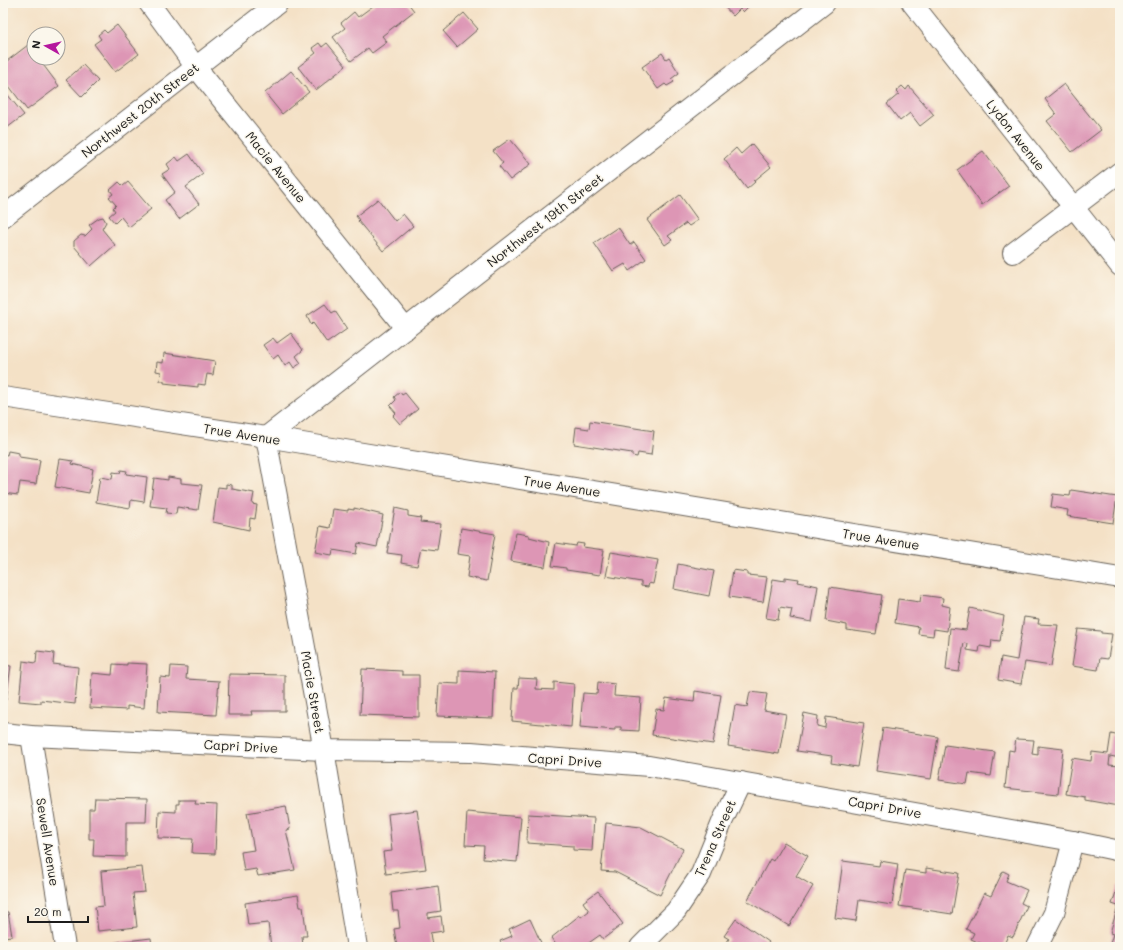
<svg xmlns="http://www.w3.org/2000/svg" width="1123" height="950" font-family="Mali,sans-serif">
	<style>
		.building { fill: #dd96b5 }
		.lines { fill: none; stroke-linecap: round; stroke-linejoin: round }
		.street-casing { stroke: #686158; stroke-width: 22 }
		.street { stroke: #fff; stroke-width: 20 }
		.labels { text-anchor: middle; stroke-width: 3; stroke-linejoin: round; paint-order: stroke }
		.street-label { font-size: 13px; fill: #1c1c1c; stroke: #fbf7ec }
	</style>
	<rect width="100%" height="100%" fill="#fbf7ec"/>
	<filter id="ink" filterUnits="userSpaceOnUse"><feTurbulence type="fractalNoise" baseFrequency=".025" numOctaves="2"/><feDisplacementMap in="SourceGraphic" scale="8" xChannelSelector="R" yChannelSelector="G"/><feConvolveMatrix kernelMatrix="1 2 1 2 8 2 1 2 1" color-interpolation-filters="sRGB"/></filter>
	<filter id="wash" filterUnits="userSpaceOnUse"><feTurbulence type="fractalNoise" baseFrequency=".012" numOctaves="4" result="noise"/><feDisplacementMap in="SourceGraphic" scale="16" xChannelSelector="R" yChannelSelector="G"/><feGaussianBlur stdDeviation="0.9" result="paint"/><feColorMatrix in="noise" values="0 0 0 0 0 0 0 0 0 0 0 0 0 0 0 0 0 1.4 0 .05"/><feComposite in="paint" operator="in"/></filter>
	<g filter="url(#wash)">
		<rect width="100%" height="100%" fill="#f4e1c6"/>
		<g id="blocks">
			<!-- building -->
			<g class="building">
				<polygon points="377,3 408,3 414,11 382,36 387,42 372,53 368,48 351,61 333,37 345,28 341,23 354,12 358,17"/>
				<polygon points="721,3 749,3 747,4 749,6 743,12 740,9 733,16"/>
				<polygon points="464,13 478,29 457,47 443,31"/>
				<polygon points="117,25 139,54 115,72 94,44 101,39 98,35 104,30 107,33"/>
				<polygon points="319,43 322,47 327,43 346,66 316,90 298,67 316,53 312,48"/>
				<polygon points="28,45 34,53 34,58 38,58 59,86 27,110 3,78 3,64"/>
				<polygon points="662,53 666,59 669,57 679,73 671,79 674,82 667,86 665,84 658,89 642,67"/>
				<polygon points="83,65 98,81 82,97 66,80"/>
				<polygon points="291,71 309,92 282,114 265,93"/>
				<polygon points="1064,84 1101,130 1072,152 1047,121 1056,114 1045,99"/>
				<polygon points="902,86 906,90 909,86 934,115 920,126 910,113 900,121 887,104 899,94 896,91"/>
				<polygon points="3,89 24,115 3,131"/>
				<polygon points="510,139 531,164 510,180 499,166 503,163 493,151"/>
				<polygon points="752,144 771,167 754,181 755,182 747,189 724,159 736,148 741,154"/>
				<polygon points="983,151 1009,186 982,205 957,170"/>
				<polygon points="189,154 203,174 186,187 199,204 179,219 165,200 175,192 162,174 170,169 167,164 176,157 179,161"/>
				<polygon points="119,182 123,186 128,182 151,209 129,227 121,217 115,223 109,216 115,211 113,208 116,205 109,197 113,194 110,190"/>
				<polygon points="680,195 698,220 689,226 686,223 668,236 672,240 665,245 647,220"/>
				<polygon points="378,199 395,221 403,214 413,226 383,251 358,221 359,220 356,216"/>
				<polygon points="103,217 106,222 102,229 115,245 91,266 74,246 74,241 81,235 85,236 92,229 89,225 99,218"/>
				<polygon points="618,227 630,245 634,242 646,259 629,271 625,264 613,271 594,243"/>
				<polygon points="325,304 332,313 335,311 347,329 327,343 313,323 311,325 307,316"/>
				<polygon points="291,333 303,350 296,356 301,363 294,368 290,362 285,366 278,355 273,359 263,345 273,338 277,343"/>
				<polygon points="164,353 215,361 213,375 207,374 205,385 198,384 198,387 164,383 164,381 160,381 161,372 156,371 157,362 163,363"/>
				<polygon points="400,392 402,395 405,393 418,409 400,424 393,416 396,413 390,406 396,400 394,397"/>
				<polygon points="590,421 654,431 651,455 638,453 637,457 632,456 632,453 574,444 576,427 589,429"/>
				<polygon points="8,451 19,453 19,457 40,460 36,484 20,482 18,495 3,493 3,454 7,455"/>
				<polygon points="60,459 73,461 72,464 93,469 89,493 55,487"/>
				<polygon points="121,470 127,471 126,474 147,477 144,502 131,500 130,508 96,502 100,477 112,479 113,472 120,473"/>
				<polygon points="168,477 181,479 181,483 202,485 198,510 177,507 176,514 166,513 167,508 150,506 154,478 168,480"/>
				<polygon points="226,484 232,485 232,489 254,493 252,504 257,505 255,519 250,518 249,530 213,522 218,487 226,488"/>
				<polygon points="1071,490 1117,497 1113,523 1067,516 1068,510 1051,507 1053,494 1070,496"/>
				<polygon points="354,508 383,515 377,547 358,543 356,554 333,550 332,555 315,552 320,526 330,528 333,509 348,511 348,509 354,510"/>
				<polygon points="395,508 408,511 408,516 421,518 420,522 441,524 437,550 421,548 417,566 401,563 402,555 387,553"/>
				<polygon points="461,528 495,534 487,581 467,577 470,556 457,554"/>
				<polygon points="516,533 529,535 529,537 549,542 545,567 511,561"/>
				<polygon points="556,543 576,546 577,543 584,544 583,547 604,550 600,575 566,570 566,568 552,566"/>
				<polygon points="611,552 658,560 653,584 649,583 648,587 641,586 641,582 606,576"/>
				<polygon points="678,564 714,571 709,596 674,589"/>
				<polygon points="733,570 747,572 747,575 767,577 763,602 729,597"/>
				<polygon points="785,577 799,579 798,582 818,586 812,622 790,618 792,609 780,607 778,620 766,618 773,579 785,581"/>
				<polygon points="830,587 882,595 876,634 847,630 847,625 826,621"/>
				<polygon points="921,595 943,598 942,605 950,607 947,631 934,629 933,636 918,634 919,627 895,623 898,599 920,602"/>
				<polygon points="970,608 1004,616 1000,641 992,640 991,648 980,646 979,652 967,650 968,644 964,643 959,672 946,670 950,628 966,630"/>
				<polygon points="1024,617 1039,619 1038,624 1058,625 1051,666 1025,662 1021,684 998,680 1001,657 1017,660"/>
				<polygon points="1078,629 1101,631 1101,633 1112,634 1108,659 1100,658 1098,670 1072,666"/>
				<polygon points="37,651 54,653 53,664 78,667 75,704 41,700 41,703 19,701 23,661 36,663"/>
				<polygon points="127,663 147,664 144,708 127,706 127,710 90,708 92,673 112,675 113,664 127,665"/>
				<polygon points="3,665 11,666 6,700 3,700"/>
				<polygon points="171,666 187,667 186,679 219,681 216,715 158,712 160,677 170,678"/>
				<polygon points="362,669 402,671 402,675 419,675 419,717 360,715"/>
				<polygon points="459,670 495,672 493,718 437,716 439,683 459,684"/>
				<polygon points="229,674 285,675 285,711 251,711 252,715 228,715"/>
				<polygon points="519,678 537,679 536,689 554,690 554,682 574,684 571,727 512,721 514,688 518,688"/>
				<polygon points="598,682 615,684 614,696 641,698 639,731 621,730 621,727 615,727 615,730 580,727 583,693 597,694"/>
				<polygon points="695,691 721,695 713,744 652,735 656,709 664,710 666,698 694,702"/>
				<polygon points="750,692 767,694 764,710 786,714 779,754 728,746 735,705 747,707"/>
				<polygon points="804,713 818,716 817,726 825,728 826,717 864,723 857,767 831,763 832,756 797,751"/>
				<polygon points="883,728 938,737 931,779 876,771"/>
				<polygon points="1111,734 1120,736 1120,758 1110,756 1109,765 1120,766 1119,806 1085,800 1085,797 1066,794 1072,758 1091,761 1092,752 1108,754"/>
				<polygon points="1016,739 1034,740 1032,754 1038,755 1038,746 1063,749 1058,794 1005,788 1009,750 1014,751"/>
				<polygon points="945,745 995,752 991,776 969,773 967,784 939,780"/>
				<polygon points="95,798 147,799 146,822 126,822 126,857 93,856 94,839 89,839 89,809 94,809"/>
				<polygon points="179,800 196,800 195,804 217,805 215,854 192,853 193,839 158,838 159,811 176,812 176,804 179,804"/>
				<polygon points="286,806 290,829 286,830 295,870 258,876 256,869 244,871 241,852 254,850 247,813"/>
				<polygon points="417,810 426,869 386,874 383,852 392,851 388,814"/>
				<polygon points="467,812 521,817 517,862 483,859 484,846 465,845"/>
				<polygon points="528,814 594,818 592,851 573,850 573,846 527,843"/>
				<polygon points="606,823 641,827 683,849 660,895 615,872 601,871"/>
				<polygon points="784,842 808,856 796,876 813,886 789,926 747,901 770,859 773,861"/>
				<polygon points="843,861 879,866 880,861 898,864 892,905 859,900 856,921 835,918"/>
				<polygon points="142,867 145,892 133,893 137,927 98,931 95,907 104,906 101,871"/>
				<polygon points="926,868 959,873 952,914 899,906 905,870 926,873"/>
				<polygon points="1003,871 1009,874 1006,881 1027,890 1021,903 1027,906 1013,937 1008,935 1003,947 989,947 971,939 974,933 966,929 984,893 991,896"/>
				<polygon points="438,886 441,911 428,913 428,918 441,916 443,931 430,933 432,946 397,947 394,929 400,928 398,911 393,911 391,893"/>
				<polygon points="1118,886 1120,887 1120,947 1109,947 1113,934 1110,933 1118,906 1112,904"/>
				<polygon points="598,891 623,924 603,939 600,935 583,947 558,947 551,938 580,915 581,917 589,911 583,902"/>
				<polygon points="298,895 300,907 303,907 307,936 302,936 303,947 271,947 268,923 248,925 245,903"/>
				<polygon points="3,900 6,912 8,912 12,936 3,937"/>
				<polygon points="530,919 543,947 503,947 500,941 512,936 509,929"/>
				<polygon points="736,919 769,942 766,947 723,947 729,939 724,936"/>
				<polygon points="151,938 152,947 102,947 102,944"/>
			</g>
		</g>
	</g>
	<g filter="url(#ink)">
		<use href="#blocks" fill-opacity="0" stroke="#686158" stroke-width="1"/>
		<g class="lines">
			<defs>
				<g id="street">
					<polyline points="149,3 195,66 406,329"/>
					<polyline points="912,3 1120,266"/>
					<polyline points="3,217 278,3"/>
					<polyline points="1013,253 1120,172"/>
					<polyline points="3,397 266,437 1120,578"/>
					<polyline points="3,733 31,736 324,750 471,752 649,766 1073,841 1120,851"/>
					<polyline points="31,736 65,947"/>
					<polyline points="357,947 324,750 266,437 825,3"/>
					<polyline points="640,947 676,911 701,874 723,820 741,782"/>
					<polyline points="1037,947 1054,913 1073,841"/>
				</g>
			</defs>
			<!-- street casing -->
			<use href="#street" class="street-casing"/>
			<!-- street -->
			<use href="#street" class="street"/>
		</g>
	</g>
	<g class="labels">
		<!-- street labels -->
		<g class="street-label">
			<text transform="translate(140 110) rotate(-38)" y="5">Northwest 20th Street</text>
			<text transform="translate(1016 135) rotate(52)" y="5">Lydon Avenue</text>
			<text transform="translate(276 167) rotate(51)" y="5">Macie Avenue</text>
			<text transform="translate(545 220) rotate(-38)" y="5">Northwest 19th Street</text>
			<text transform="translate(242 434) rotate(9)" y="5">True Avenue</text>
			<text transform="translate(562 486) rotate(9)" y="5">True Avenue</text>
			<text transform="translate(881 539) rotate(9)" y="5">True Avenue</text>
			<text transform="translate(313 692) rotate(80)" y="5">Macie Street</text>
			<text transform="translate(241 746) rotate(3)" y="5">Capri Drive</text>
			<text transform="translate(565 760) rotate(4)" y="5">Capri Drive</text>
			<text transform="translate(885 807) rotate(10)" y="5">Capri Drive</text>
			<text transform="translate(715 838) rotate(-66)" y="5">Trena Street</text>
			<text transform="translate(48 842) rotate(81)" y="5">Sewell Avenue</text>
		</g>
	</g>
	<!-- margin -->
	<rect width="1123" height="950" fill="none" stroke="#fbf7ec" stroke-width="16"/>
	<!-- north arrow -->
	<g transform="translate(46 46) rotate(278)"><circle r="19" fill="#fbf7ec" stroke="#a29f99"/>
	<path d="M0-3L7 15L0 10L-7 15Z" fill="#b5179e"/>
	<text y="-6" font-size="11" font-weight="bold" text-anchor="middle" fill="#1c1c1c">N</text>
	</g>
	<!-- scale -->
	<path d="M28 916v6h60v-6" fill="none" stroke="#1c1c1c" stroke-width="2"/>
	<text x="34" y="916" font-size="12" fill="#1c1c1c" stroke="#fbf7ec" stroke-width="3" paint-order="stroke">20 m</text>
</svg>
